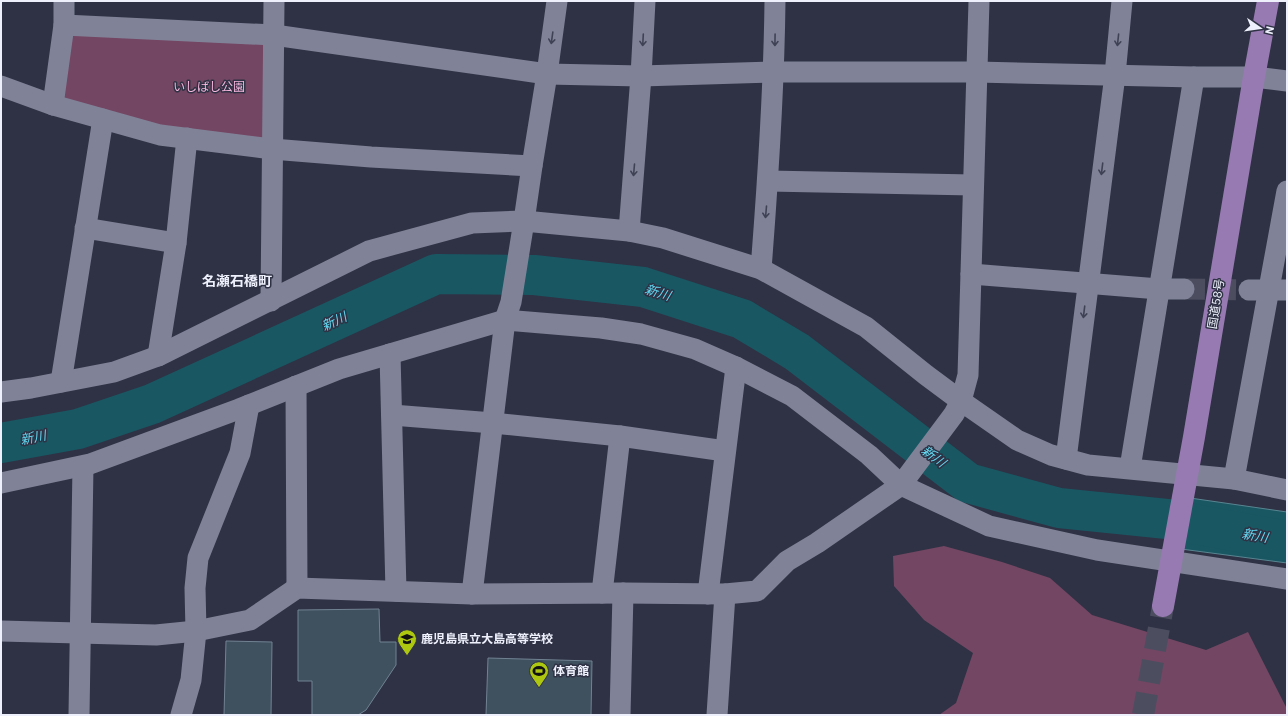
<svg xmlns="http://www.w3.org/2000/svg" width="1288" height="716" font-family="'IBM Plex Sans','Noto Sans JP',sans-serif">
	<style>
		.green { fill: #734663 }
		.water { fill: #195763; stroke: #598591 }
		.lines { fill: none; stroke-linecap: round; stroke-linejoin: round }
		.river { stroke: #195763; stroke-width: 40 }
		.building { fill: #3f505f; stroke: #718393 }
		.minor-tunnel { stroke: #4c4e60; stroke-width: 21; stroke-dasharray: 21 10; stroke-linecap: butt }
		.trunk-tunnel { stroke: #4c4e60; stroke-width: 22; stroke-dasharray: 22 11; stroke-linecap: butt }
		.minor { stroke: #808398; stroke-width: 21 }
		.trunk { stroke: #977ab2; stroke-width: 22 }
		.oneway { stroke: #3f4255 }
		.labels { text-anchor: middle; stroke-width: 3; stroke-linejoin: round; paint-order: stroke }
		.park-label { font-size: 12px; fill: #f6b7de; stroke: #2f3244 }
		.street-label { font-size: 12px; fill: #eef0fc; stroke: #2f3244 }
		.poi-label { font-size: 12px; font-weight: bold; fill: #eef0fc; stroke: #2f3244; text-anchor: start }
		.water-label { font-size: 13px; font-style: italic; fill: #63d8f1; stroke: #2f3244 }
		.quarter-label { font-size: 14px; font-weight: bold; fill: #eef0fc; stroke: #2f3244 }
	</style>
	<rect width="100%" height="100%" fill="#2f3244"/>
	<!-- green -->
	<g class="green">
		<polygon points="70,29 268,39 267,147 60,105"/>
		<polygon points="944,546 1002,562 1050,578 1092,615 1206,650 1248,632 1287,709 1287,715 939,715 956,703 973,653 924,620 894,586 893,556"/>
	</g>
	<!-- water -->
	<polygon class="water" points="1190,498 1287,512 1287,563 1181,549"/>
	<g class="lines">
		<!-- river -->
		<polyline class="river" points="1,443 78,429 152,404 436,274 534,275 643,287 742,319 797,352 968,483 1059,508 1167,519 1287,541"/>
	</g>
	<!-- building -->
	<g class="building">
		<polygon points="379,609 380,642 396,642 396,665 366,710 358,715 312,715 312,681 298,681 298,610"/>
		<polygon points="226,641 272,642 271,715 224,715"/>
		<polygon points="488,658 592,661 591,715 486,715"/>
	</g>
	<g class="lines">
		<!-- minor-tunnel -->
		<polyline class="minor-tunnel" points="1184,289 1249,290"/>
		<!-- trunk-tunnel -->
		<polyline class="trunk-tunnel" points="1143,715 1163,606"/>
		<!-- minor -->
		<g class="minor">
			<polyline points="64,1 64,25 274,35 547,74 641,76 774,72 977,72 1194,77 1254,77 1287,81"/>
			<polyline points="1,86 53,105 160,135 272,149 371,157 532,166"/>
			<polyline points="53,105 64,25"/>
			<polyline points="768,181 973,185"/>
			<polyline points="85,228 176,243"/>
			<polyline points="629,231 641,76 645,1"/>
			<path d="M761 269C768 180 774 91 775 1"/>
			<polyline points="971,274 1159,289 1184,289"/>
			<polyline points="1249,290 1287,290"/>
			<polyline points="271,301 274,1"/>
			<polyline points="390,354 396,591"/>
			<polyline points="158,356 176,243 187,138"/>
			<polyline points="61,382 103,119"/>
			<polyline points="296,386 297,588"/>
			<polyline points="1,392 31,388 114,372 158,356 369,251 472,223 524,221 629,231 663,238 761,269 866,327 926,375 961,401 1017,440 1051,455 1088,465 1234,479 1287,490"/>
			<polyline points="392,415 493,423 620,436 725,451"/>
			<polyline points="1066,459 1115,75 1122,1"/>
			<polyline points="1130,468 1194,77"/>
			<polyline points="1234,479 1287,191"/>
			<polyline points="1,483 90,464 239,409 339,369 505,320 601,328 641,334 695,349 736,367 792,396 869,455 901,485 989,526 1097,550 1287,579"/>
			<polyline points="602,593 620,436"/>
			<polyline points="472,594 505,320 511,302 524,221 532,166 547,74 557,1"/>
			<polyline points="708,594 736,367"/>
			<polyline points="1,631 156,635 196,631 250,620 297,588 472,594 623,593 725,594 757,591 787,561 817,543 901,485 954,414 961,401 968,375 979,1"/>
			<polyline points="79,715 83,466"/>
			<polyline points="181,715 191,680 196,631 195,588 198,558 240,453 249,405"/>
			<polyline points="620,715 623,593"/>
			<polyline points="717,715 725,594"/>
		</g>
		<!-- trunk -->
		<polyline class="trunk" points="1163,606 1194,437 1254,77 1268,1"/>
	</g>
	<!-- one-way arrows -->
	<defs><path id="oneway-shaft" d="M-6 0H5M1.5-3L5.5 0L1.5 3" fill="none" stroke-width="1.6" stroke-linecap="round" stroke-linejoin="round"/></defs>
	<g class="oneway">
		<use href="#oneway-shaft" transform="translate(552 38) rotate(98)"/>
		<use href="#oneway-shaft" transform="translate(643 40) rotate(93)"/>
		<use href="#oneway-shaft" transform="translate(775 40) rotate(91)"/>
		<use href="#oneway-shaft" transform="translate(1118 40) rotate(96)"/>
		<use href="#oneway-shaft" transform="translate(1102 169) rotate(97)"/>
		<use href="#oneway-shaft" transform="translate(634 170) rotate(95)"/>
		<use href="#oneway-shaft" transform="translate(766 212) rotate(95)"/>
		<use href="#oneway-shaft" transform="translate(1084 312) rotate(97)"/>
	</g>
	<!-- icons -->
	<defs>
		<symbol id="school-pin" viewBox="-11 -11 22 30"><path d="M0 17L-7.5 6A9.5 9.5 0 1 1 7.5 6Z" fill="#adc60f" stroke="#2f3244"/><path d="M0-5L7-2L0 1L-7-2ZM-4 1L0 2.5L4 1V4Q0 6-4 4Z" fill="#111"/></symbol>
		<symbol id="stadium-pin" viewBox="-11 -11 22 30"><path d="M0 17L-7.5 6A9.5 9.5 0 1 1 7.5 6Z" fill="#adc60f" stroke="#2f3244"/><path d="M0-5a6.5 5 0 1 0 0 10a6.5 5 0 1 0 0-10ZM-3.5-1.8h7v3.6h-7Z" fill="#111"/></symbol>
	</defs>
	<g fill-rule="evenodd">
		<use href="#school-pin" x="396" y="628" width="22" height="30"/>
		<use href="#stadium-pin" x="528" y="660" width="22" height="30"/>
	</g>
	<g class="labels">
		<!-- park labels -->
		<g class="park-label">
			<text x="209" y="91">いしばし公園</text>
		</g>
		<!-- street labels -->
		<g class="street-label">
			<text transform="translate(1216 304) rotate(-81)" y="4">国道58号</text>
		</g>
		<!-- poi labels -->
		<g class="poi-label">
			<text x="421" y="643">鹿児島県立大島高等学校</text>
			<text x="553" y="675">体育館</text>
		</g>
		<!-- water labels -->
		<g class="water-label">
			<text transform="translate(658 292) rotate(17)" y="5">新川</text>
			<text transform="translate(334 321) rotate(-25)" y="5">新川</text>
			<text transform="translate(33 437) rotate(-11)" y="5">新川</text>
			<text transform="translate(934 456) rotate(37)" y="5">新川</text>
			<text transform="translate(1255 535) rotate(10)" y="5">新川</text>
		</g>
		<!-- quarter labels -->
		<g class="quarter-label">
			<text x="237" y="286">名瀬石橋町</text>
		</g>
	</g>
	<!-- border -->
	<rect width="1288" height="716" fill="none" stroke="#eef0fc" stroke-width="4"/>
	<!-- north arrow -->
	<g transform="translate(1260 28) rotate(103)" stroke="#2f3244" stroke-width="3" paint-order="stroke">
	<path d="M0-3L7 15L0 10L-7 15Z" fill="#eef0fc"/>
	<text y="-6" font-size="11" font-weight="bold" text-anchor="middle" fill="#eef0fc">N</text>
	</g>
</svg>
